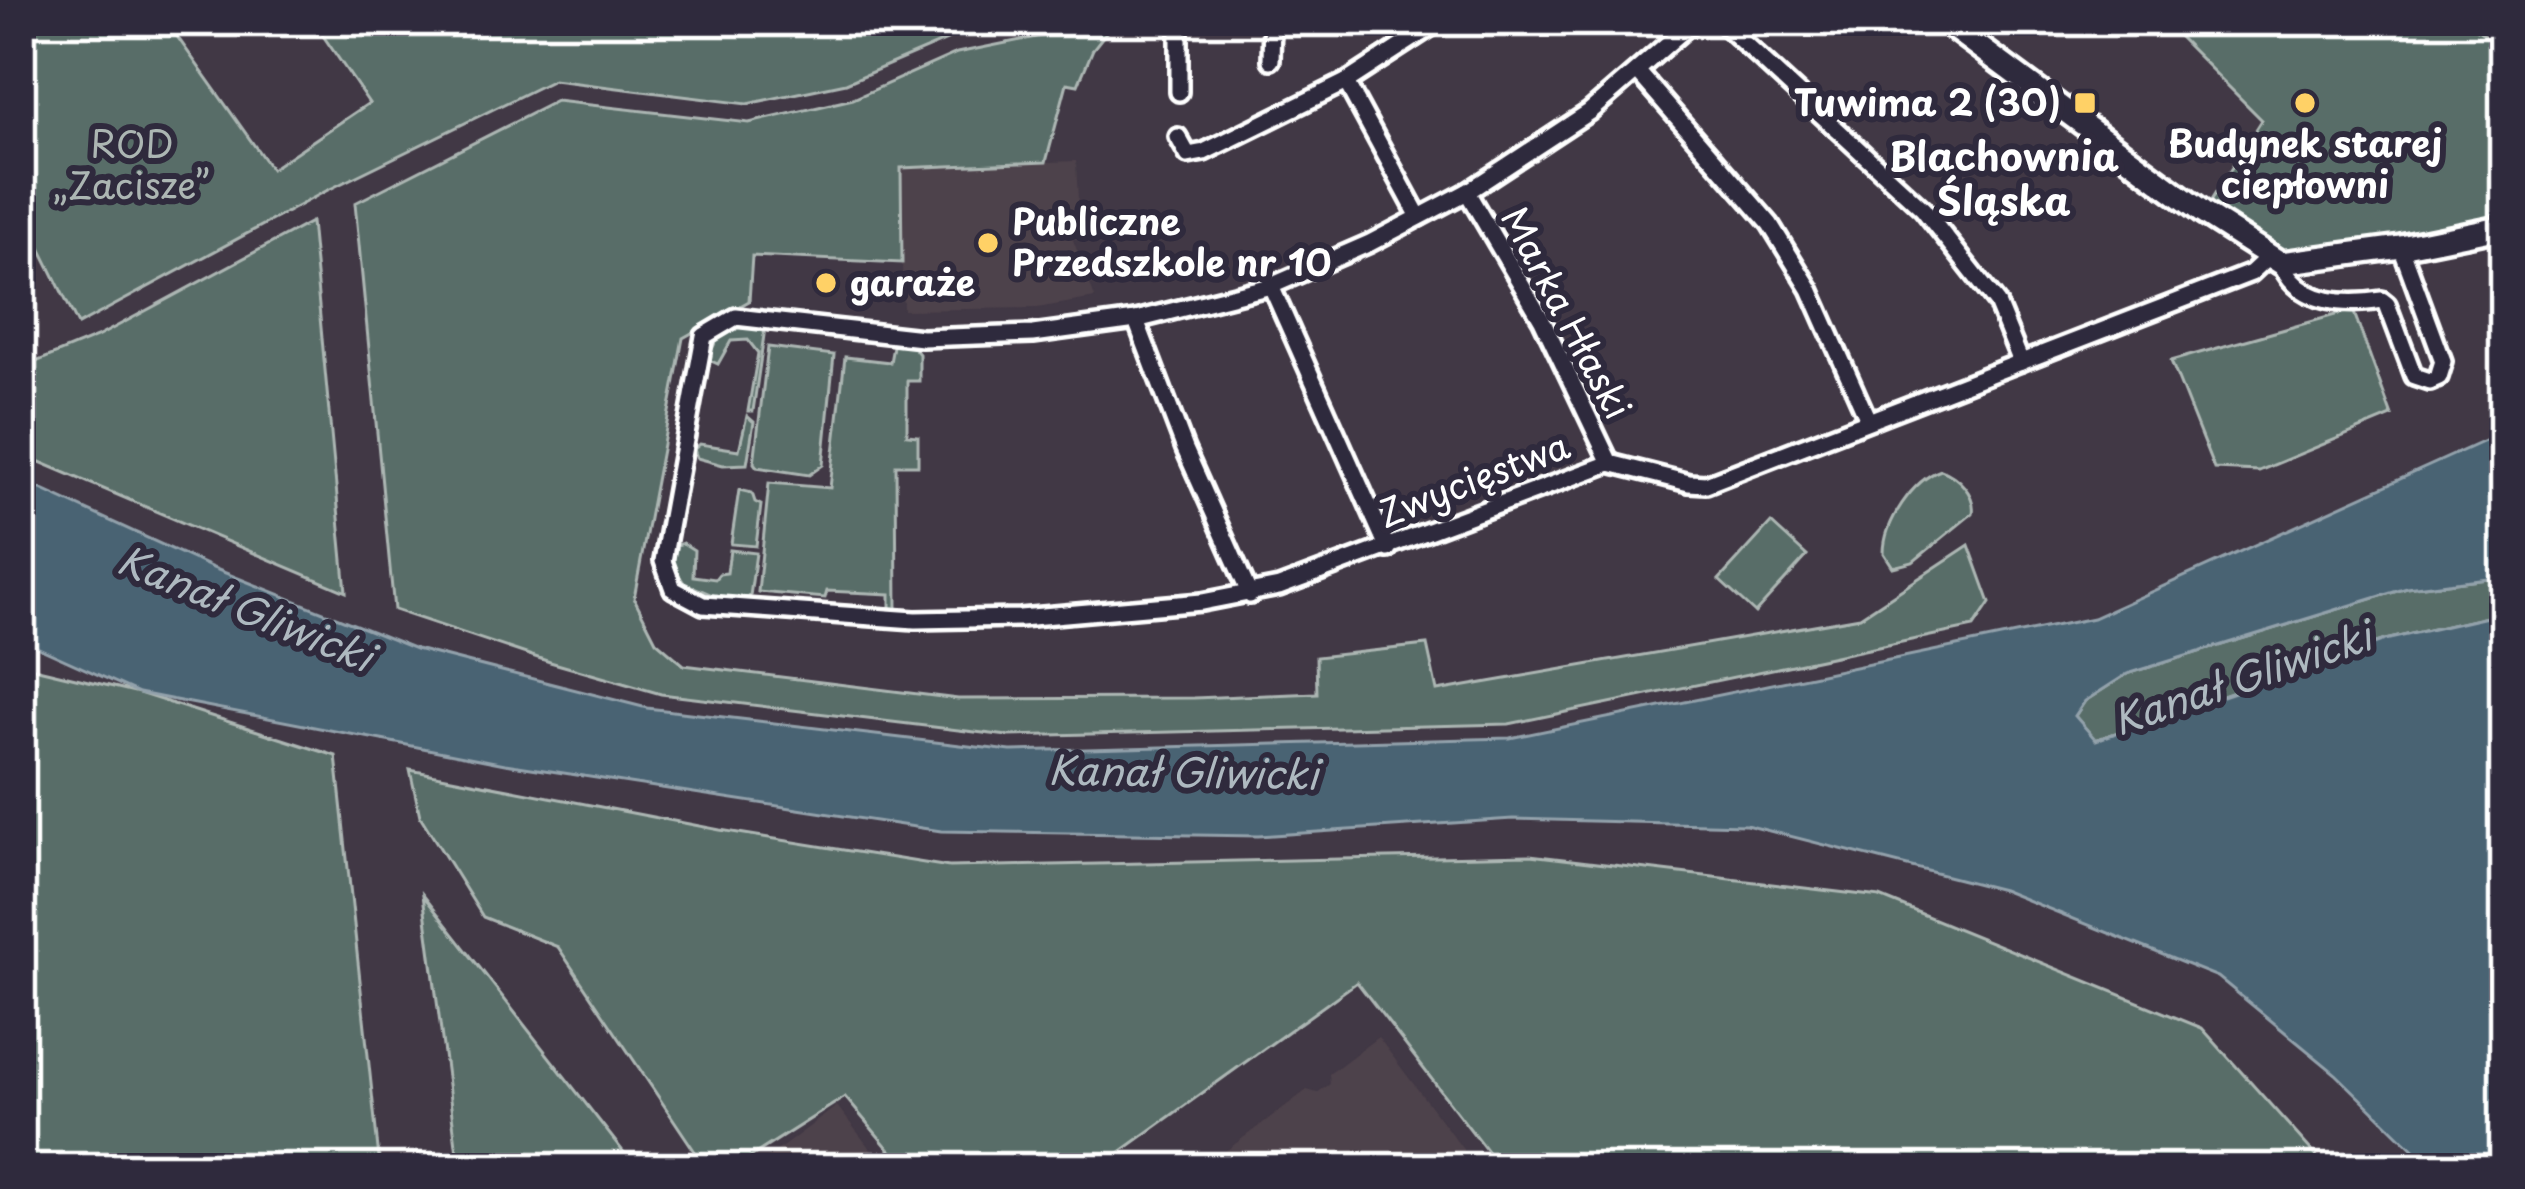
<svg xmlns="http://www.w3.org/2000/svg" width="2525" height="1189" font-family="'Playpen Sans',sans-serif">
	<style>
		.built { fill: #4e424b }
		.green { fill: #586d67; stroke: #acb6b3; stroke-width: 3 }
		.water { fill: #4a6373; stroke: #92a1ab; stroke-width: 3 }
		.lines { fill: none; stroke-linecap: round; stroke-linejoin: round }
		.street-casing { stroke: #fff; stroke-width: 24 }
		.secondary-casing { stroke: #fff; stroke-width: 30 }
		.street { stroke: #2f2a3d; stroke-width: 15 }
		.secondary { stroke: #2f2a3d; stroke-width: 21 }
		.poi-dot { fill: #ffd166; stroke: #2f2a3d; stroke-width: 4.5 }
		.labels { text-anchor: middle; stroke-width: 12; stroke-linejoin: round; paint-order: stroke }
		.poi-label { font-size: 36px; font-weight: bold; fill: #fff; stroke: #2f2a3d; text-anchor: start }
		.park-label { font-size: 36px; fill: #acb6b3; stroke: #2f2a3d }
		.street-label { font-size: 36px; fill: #fff; stroke: #2f2a3d }
		.neighbourhood-label { font-size: 39px; font-weight: bold; fill: #fff; stroke: #2f2a3d }
		.water-label { font-size: 39px; font-style: italic; fill: #aeb9c0; stroke: #2f2a3d }
	</style>
	<rect width="100%" height="100%" fill="#413845"/>
	<filter id="ink" filterUnits="userSpaceOnUse"><feTurbulence type="fractalNoise" baseFrequency=".00833" numOctaves="2"/><feDisplacementMap in="SourceGraphic" scale="24" xChannelSelector="R" yChannelSelector="G"/><feConvolveMatrix kernelMatrix="1 2 1 2 8 2 1 2 1" color-interpolation-filters="sRGB"/></filter>
	<g filter="url(#ink)">
		<!-- built -->
		<g class="built">
			<polygon points="1076,161 1079,219 1067,224 1095,298 1037,308 903,310 900,168"/>
			<polygon points="1378,1037 1477,1168 1203,1168 1307,1090 1317,1093 1330,1084 1329,1074"/>
			<polygon points="837,1106 885,1168 754,1168"/>
		</g>
		<!-- green -->
		<g class="green">
			<polygon points="21,21 166,21 271,169 369,103 313,21 970,21 947,40 846,83 747,104 553,80 326,191 78,325 21,209"/>
			<polygon points="1115,21 1093,49 1078,85 1067,83 1046,162 901,168 902,263 752,256 749,301 683,338 634,598 656,641 684,665 958,699 1194,698 1317,693 1316,657 1427,645 1437,691 1860,617 1969,545 1990,603 1974,627 1509,724 1008,736 661,694 550,662 394,610 355,203 556,101 749,123 853,99 957,53"/>
			<polygon points="2163,21 2467,21 2504,48 2504,226 2281,263 2203,213 2262,120"/>
			<polygon points="311,222 346,592 21,454 21,368 97,337"/>
			<polygon points="2353,310 2392,416 2259,471 2214,469 2171,361"/>
			<polygon points="742,325 765,328 753,411 748,411 758,353 748,340 731,341 718,364 707,359 718,337"/>
			<polygon points="894,341 911,344 919,354 919,381 907,381 907,435 918,436 918,465 896,465 897,612 890,610 890,594 827,591 825,598 758,592 769,483 830,488 845,357 890,362"/>
			<polygon points="768,347 834,355 823,465 809,475 757,467 754,463"/>
			<polygon points="747,416 754,422 747,464 723,465 697,458 694,449 700,444 739,450"/>
			<path d="M1941 470C1958 476 1976 495 1973 513L1913 562 1893 567 1884 553C1884 522 1913 480 1941 470Z"/>
			<polygon points="739,490 752,493 755,502 761,505 756,546 731,544"/>
			<polygon points="1771,523 1807,556 1755,613 1719,580"/>
			<polygon points="683,543 694,550 693,576 715,579 719,574 727,573 730,550 756,553 750,596 745,600 710,594 684,583 674,567 674,546"/>
			<polygon points="2504,576 2504,613 2385,640 2095,740 2075,716 2085,701 2127,674 2407,588"/>
			<polygon points="21,665 139,693 336,756 380,1168 21,1168"/>
			<polygon points="410,770 720,830 949,867 1530,855 1880,897 2202,1028 2327,1168 1500,1168 1357,982 1098,1168 905,1168 845,1097 733,1168 706,1168 558,947 483,917 420,816"/>
			<polygon points="423,895 636,1168 459,1168"/>
		</g>
		<!-- water -->
		<polygon class="water" points="2504,432 2504,576 2407,588 2127,674 2085,701 2075,716 2096,740 2385,640 2504,613 2504,1168 2432,1168 2336,1074 2218,977 2002,890 1746,825 1513,819 1258,836 941,831 505,764 139,693 21,640 21,480 213,568 416,649 647,708 1011,751 1510,738 2093,618"/>
		<g class="lines">
			<defs>
				<g id="street">
					<polyline points="1694,21 1589,112 1467,192 1370,243 1271,286 1136,320 1033,334 922,338 736,317 704,336 663,561 673,589 703,605 915,620 1020,618 1202,602 1279,587 1610,463 1689,483 1706,484 2251,273 2267,258"/>
					<polyline points="1720,21 1923,209 1997,303 2021,362"/>
					<polyline points="1271,60 1272,21"/>
					<polyline points="1638,72 1770,224 1810,289 1868,420"/>
					<polyline points="1346,82 1419,217"/>
					<polyline points="1179,92 1179,21"/>
					<polyline points="1178,137 1188,155 1204,152 1346,82 1440,21"/>
					<polyline points="1467,192 1542,320 1610,463"/>
					<path d="M2281 263C2298 304 2343 306 2382 300L2387 304 2414 376 2429 381 2438 377 2443 361 2401 247"/>
					<polyline points="1271,286 1388,549"/>
					<polyline points="1136,320 1185,449 1250,595"/>
				</g>
				<polyline id="secondary" points="1944,21 2203,213 2281,263 2401,247 2504,226"/>
			</defs>
			<!-- street casing -->
			<use href="#street" class="street-casing"/>
			<!-- secondary casing -->
			<use href="#secondary" class="secondary-casing"/>
			<!-- street -->
			<use href="#street" class="street"/>
			<!-- secondary -->
			<use href="#secondary" class="secondary"/>
		</g>
	</g>
	<!-- markers -->
	<g class="poi-dot">
		<rect x="2073" y="91" width="24" height="24" rx="6"/>
		<circle cx="2305" cy="103" r="12"/>
		<circle cx="988" cy="243" r="12"/>
		<circle cx="826" cy="283" r="12"/>
	</g>
	<g class="labels">
		<!-- poi labels -->
		<g class="poi-label">
			<text x="2061" y="116" text-anchor="end">Tuwima 2 (30)</text>
			<text x="2305" y="157" text-anchor="middle">Budynek starej<tspan x="2305" dy="41">ciepłowni</tspan></text>
			<text x="1012" y="235">Publiczne<tspan x="1012" dy="41">Przedszkole nr 10</tspan></text>
			<text x="850" y="296">garaże</text>
		</g>
		<!-- park labels -->
		<g class="park-label">
			<text x="132" y="158">ROD<tspan x="132" dy="41">„Zacisze”</tspan></text>
		</g>
		<!-- street labels -->
		<g class="street-label">
			<text transform="translate(1566 313) rotate(62)" y="13">Marka Hłaski</text>
			<text transform="translate(1474 480) rotate(-21)" y="13">Zwycięstwa</text>
		</g>
		<!-- neighbourhood labels -->
		<g class="neighbourhood-label">
			<text x="2004" y="171">Blachownia<tspan x="2004" dy="45">Śląska</tspan></text>
		</g>
		<!-- water labels -->
		<g class="water-label">
			<text transform="translate(245 609) rotate(22)" y="14">Kanał Gliwicki</text>
			<text transform="translate(2242 679) rotate(-19)" y="14">Kanał Gliwicki</text>
			<text transform="translate(1183 773) rotate(1)" y="14">Kanał Gliwicki</text>
		</g>
	</g>
	<!-- margin -->
	<rect width="2525" height="1189" fill="none" stroke="#2f2a3d" stroke-width="72"/>
	<rect x="36" y="36" width="2453" height="1117" fill="none" stroke="#fff" stroke-width="4.5" filter="url(#ink)"/>
</svg>
